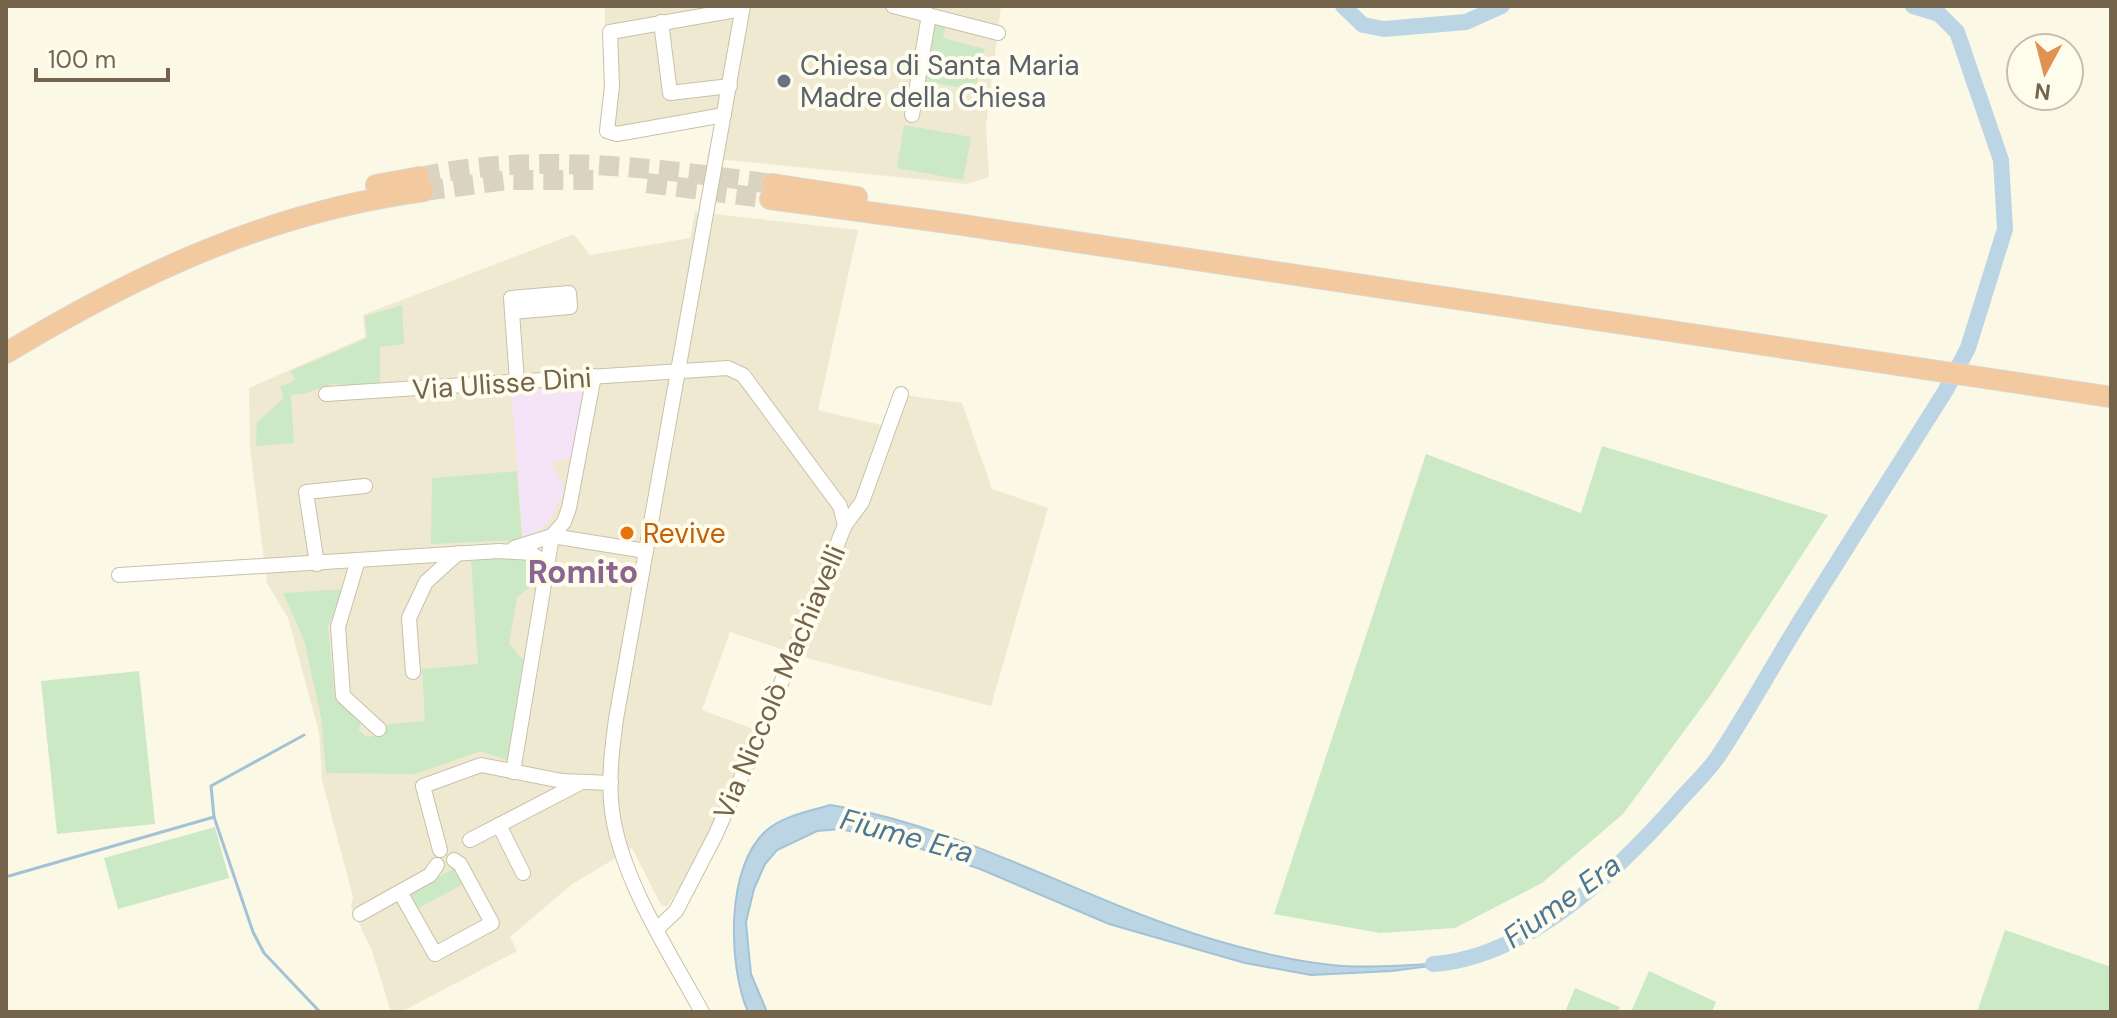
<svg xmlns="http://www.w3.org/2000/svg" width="2117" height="1018" font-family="'DM Sans',sans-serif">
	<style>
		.residential { fill: #f0e9d2 }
		.education { fill: #f5e3f8 }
		.green { fill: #cbe9c5 }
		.water { fill: #bbd5e5; stroke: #a2c2d6; stroke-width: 2 }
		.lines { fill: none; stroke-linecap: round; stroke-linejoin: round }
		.stream { stroke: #a2c2d6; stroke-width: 3 }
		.river { stroke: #bbd5e5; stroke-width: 16 }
		.highway-tunnel { stroke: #dad3c0; stroke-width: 20; stroke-dasharray: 20 10; stroke-linecap: butt }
		.minor-casing { stroke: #cac0aa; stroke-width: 16 }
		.highway-casing { stroke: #dbd7d0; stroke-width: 22 }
		.minor { stroke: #fff; stroke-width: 14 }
		.highway { stroke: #f3c9a0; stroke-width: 20 }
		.worship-dot { fill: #6b7280; stroke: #fefced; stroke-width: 3 }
		.food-dot { fill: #e8710a; stroke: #fefced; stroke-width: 3 }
		.labels { text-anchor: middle; stroke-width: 8; stroke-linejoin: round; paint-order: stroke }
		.worship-label { font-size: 28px; fill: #5b616d; stroke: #fefced; text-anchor: start }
		.street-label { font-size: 28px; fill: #74644c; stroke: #fefced }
		.food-label { font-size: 28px; fill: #c56008; stroke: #fefced; text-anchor: start }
		.water-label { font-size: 30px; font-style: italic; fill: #4d7895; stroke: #fefced }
		.quarter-label { font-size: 32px; font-weight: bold; fill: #8c6490; stroke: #fefced }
	</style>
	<rect width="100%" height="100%" fill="#fcf8e6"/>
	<!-- residential -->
	<g class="residential">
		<polygon points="605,6 1001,6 986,126 989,177 967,184 707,158 716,122 603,139"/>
		<polygon points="695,212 858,230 818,410 881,425 905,395 962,403 992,489 1048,508 991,706 814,660 730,632 702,710 756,730 704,849 667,907 661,905 632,848 571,885 510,937 517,951 401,1012 391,1012 372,951 351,907 353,897 322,780 319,732 288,618 267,583 250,449 249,388 365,337 363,315 574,234 590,255 690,238"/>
	</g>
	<!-- education -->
	<polygon class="education" points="586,383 573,458 558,459 551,464 563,484 563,494 547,524 538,532 523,537 511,387"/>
	<!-- green -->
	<g class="green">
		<polygon points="938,23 946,25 943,38 985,49 975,90 922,81 934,24"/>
		<polygon points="904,125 971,137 963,180 897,168"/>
		<polygon points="402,305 404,344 380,347 380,383 349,385 332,384 303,394 291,395 294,443 256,446 257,422 284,398 280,387 295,380 291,371 367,338 365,316"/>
		<polygon points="1602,446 1828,515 1710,696 1623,814 1542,883 1455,928 1380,933 1274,914 1426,454 1581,513"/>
		<polygon points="517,471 522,540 431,544 432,478"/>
		<polygon points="521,555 535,562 538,581 517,597 509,643 523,660 507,760 481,751 415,774 326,773 321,717 304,640 283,593 345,589 328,627 335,698 361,720 359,731 367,737 377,735 389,724 425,721 422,669 478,664 471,561"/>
		<polygon points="139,671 155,824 57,834 41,681"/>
		<polygon points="215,827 229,878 118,909 104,858"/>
		<polygon points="454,868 458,869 465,883 417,909 411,893"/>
		<polygon points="2005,930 2111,967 2111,1012 1977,1012"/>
		<polygon points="1649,971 1716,1002 1712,1012 1631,1012"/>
		<polygon points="1575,988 1620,1007 1618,1012 1565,1012"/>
	</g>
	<!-- water -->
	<path class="water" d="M830 805C963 826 1080 899 1208 938 1248 950 1290 961 1332 965 1371 969 1414 964 1453 963L1392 971 1311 975 1245 963 1109 924 980 869 898 841 840 829 817 831 777 850 765 864 754 889 746 922 748 944 751 974 767 1012H748C728 966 725 866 767 830 783 816 810 811 830 805Z"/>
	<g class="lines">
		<!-- stream -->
		<g class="stream">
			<polyline points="214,817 211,786 304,735"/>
			<polyline points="9,876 214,817 253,932 264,953 320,1012"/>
		</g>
		<!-- river -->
		<g class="river">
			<polyline points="1343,6 1363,25 1384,29 1466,22 1502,6"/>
			<path d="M1433 964C1527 958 1620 869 1679 801 1692 786 1708 772 1719 755 1749 710 1775 661 1804 615 1852 540 1899 465 1946 390L1968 348 2005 229 2001 160 1957 32 1939 14 1913 6"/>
		</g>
		<!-- highway-tunnel -->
		<g class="highway-tunnel">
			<path d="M420 177C535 152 657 168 772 184"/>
			<polyline points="647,183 770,199"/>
			<polyline points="424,191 508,180 603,180"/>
		</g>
		<defs>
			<g id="minor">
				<polyline points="893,6 998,33"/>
				<polyline points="661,22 670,93 730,86"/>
				<polyline points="724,115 617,134 607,131 612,86 610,32 742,9"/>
				<polyline points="912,115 929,15"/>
				<polyline points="512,312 570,307 569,293 511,298 517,382"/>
				<polyline points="326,394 728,368 743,375 840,506 845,525 758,740 715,836 676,911 657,929"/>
				<polyline points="845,525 862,502 901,394"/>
				<polyline points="514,548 552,536 646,551"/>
				<polyline points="358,560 338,627 343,696 379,729"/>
				<polyline points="317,564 306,492 365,486"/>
				<polyline points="119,575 499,551 531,553 548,565"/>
				<polyline points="413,672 409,618 426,582 458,553"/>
				<polyline points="513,772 552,536 564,522 569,508 594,376"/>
				<polyline points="499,825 523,873"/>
				<polyline points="470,840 580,783"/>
				<polyline points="440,850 423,786 481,765 562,781 611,783"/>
				<polyline points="400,892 435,954 492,923 460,864 454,860"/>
				<polyline points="360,914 430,875 437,865"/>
				<path d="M702 1012C669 952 621 879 612 811 608 780 612 749 616 719L743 6"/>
			</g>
			<g id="highway">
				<polyline points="772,184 857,197"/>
				<polyline points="376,185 420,177"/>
				<polyline points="770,199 956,224 2111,397"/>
				<path d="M6 353C139 273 269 212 424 191"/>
			</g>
		</defs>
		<!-- minor casing -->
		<use href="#minor" class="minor-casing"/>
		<!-- highway casing -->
		<use href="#highway" class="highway-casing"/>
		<!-- minor -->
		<use href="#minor" class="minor"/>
		<!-- highway -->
		<use href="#highway" class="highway"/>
	</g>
	<!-- markers -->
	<circle class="worship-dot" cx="784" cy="81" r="8"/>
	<circle class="food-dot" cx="627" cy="533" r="8"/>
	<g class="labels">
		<!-- worship labels -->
		<g class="worship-label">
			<text x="800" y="75">Chiesa di Santa Maria<tspan x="800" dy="32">Madre della Chiesa</tspan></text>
		</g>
		<!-- street labels -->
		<g class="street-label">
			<text transform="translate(502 383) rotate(-4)" y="10">Via Ulisse Dini</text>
			<text transform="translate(779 682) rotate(-67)" y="10">Via Niccolò Machiavelli</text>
		</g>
		<!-- food labels -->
		<g class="food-label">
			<text x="643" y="543">Revive</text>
		</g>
		<!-- water labels -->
		<g class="water-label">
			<text transform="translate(907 836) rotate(15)" y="10">Fiume Era</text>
			<text transform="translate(1562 901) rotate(-36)" y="10">Fiume Era</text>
		</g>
		<!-- quarter labels -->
		<g class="quarter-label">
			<text x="583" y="583">Romito</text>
		</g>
	</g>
	<!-- border -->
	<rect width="2117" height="1018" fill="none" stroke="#74644c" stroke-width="16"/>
	<!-- north arrow -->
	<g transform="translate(2045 72) rotate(187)"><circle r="38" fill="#fefced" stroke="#c7bfad" stroke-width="2"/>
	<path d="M0-6L14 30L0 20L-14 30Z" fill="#e19250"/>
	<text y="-12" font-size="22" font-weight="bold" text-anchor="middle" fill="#74644c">N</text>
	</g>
	<!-- scale -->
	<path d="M36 68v12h132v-12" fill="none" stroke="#74644c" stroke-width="4"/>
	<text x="48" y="68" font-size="24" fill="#74644c" stroke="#fefced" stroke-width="6" paint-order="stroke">100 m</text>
</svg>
